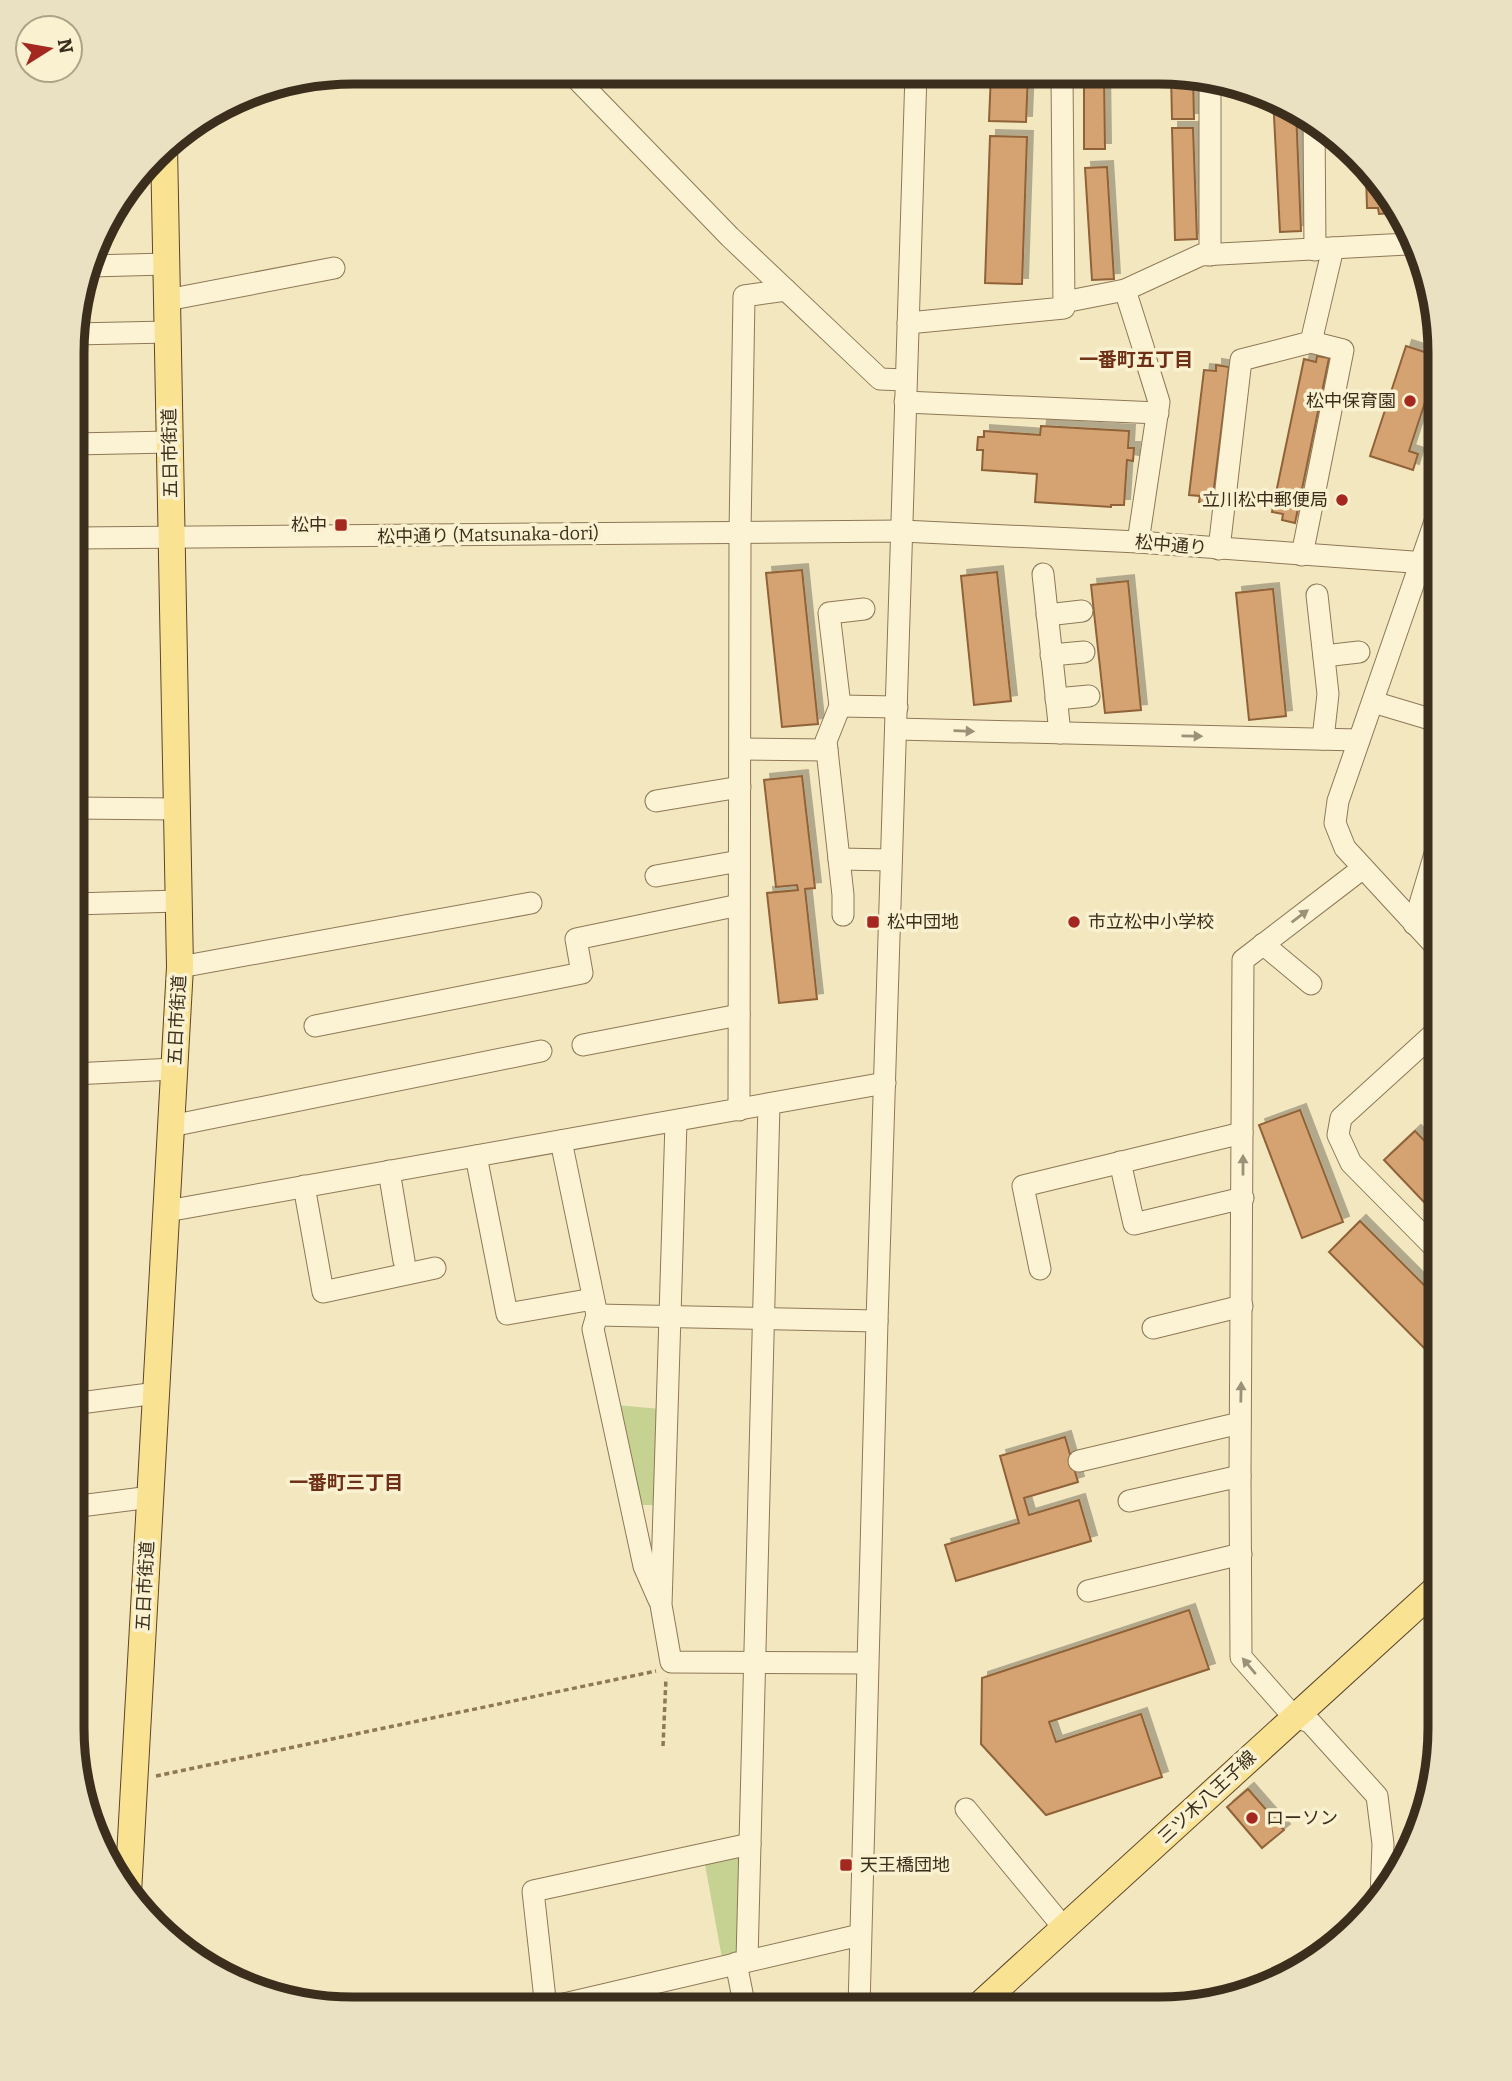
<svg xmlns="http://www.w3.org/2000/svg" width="1512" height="2081" font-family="Bitter,'Noto Sans JP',serif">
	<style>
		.green { fill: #c6d292 }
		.building { fill: #d5a371; stroke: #906239; stroke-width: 2; filter: url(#shadow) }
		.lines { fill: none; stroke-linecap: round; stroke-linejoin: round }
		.minor-casing { stroke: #8e7856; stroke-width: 23 }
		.major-casing { stroke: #5b452a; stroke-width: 28 }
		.path { stroke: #8e7856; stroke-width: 3.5; stroke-dasharray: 5 3.5; stroke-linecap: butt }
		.minor { stroke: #fcf3d4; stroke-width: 21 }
		.major { stroke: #fae293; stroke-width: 26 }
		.oneway { fill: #9c9078 }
		.poi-dot { fill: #a4281f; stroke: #f9f1d0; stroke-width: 2.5 }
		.labels { text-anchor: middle; stroke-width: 7; stroke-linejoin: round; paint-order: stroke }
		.poi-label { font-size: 18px; fill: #3c2e1c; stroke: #f9f1d0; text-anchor: start }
		.street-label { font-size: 18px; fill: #3c2e1c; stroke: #f9f1d0 }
		.neighbourhood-label { font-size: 19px; font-weight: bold; fill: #6d2f16; stroke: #f9f1d0 }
		.rim { fill: none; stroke: #3c2e1c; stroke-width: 9 }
	</style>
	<defs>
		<filter id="shadow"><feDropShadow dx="6" dy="-6" stdDeviation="0" flood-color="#0004"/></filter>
	</defs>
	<rect width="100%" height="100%" fill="#f3e7c0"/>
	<!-- green -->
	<g class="green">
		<polygon points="616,1405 661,1409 659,1505 637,1505"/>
		<polygon points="742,1849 742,1951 722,1958 704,1859"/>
	</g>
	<!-- building -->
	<g class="building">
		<polygon points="991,74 1028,74 1026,122 989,121"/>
		<polygon points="1084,74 1104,74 1105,149 1084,149"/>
		<polygon points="1171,74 1193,74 1194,119 1172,119"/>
		<polygon points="1273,97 1296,110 1301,231 1280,232"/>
		<polygon points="1172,128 1193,128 1197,239 1175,240"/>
		<polygon points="990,136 1027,137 1022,284 985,283"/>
		<polygon points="1107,167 1114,279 1092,280 1085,168"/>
		<polygon points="1366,173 1391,205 1392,213 1379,214 1378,208 1367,208"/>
		<polygon points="1406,346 1440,357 1440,373 1435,372 1409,451 1418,454 1413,470 1370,456"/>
		<polygon points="1317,356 1329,358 1295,523 1282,520 1283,514 1272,512 1304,359 1316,362"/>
		<polygon points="1216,365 1229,367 1212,504 1199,502 1200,496 1189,495 1204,370 1216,371"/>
		<polygon points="1041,426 1129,431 1128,448 1134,448 1133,461 1127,460 1124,505 1111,505 1111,507 1035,502 1037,474 982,470 983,450 977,450 978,437 984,437 984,431 1040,435"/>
		<polygon points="802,570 818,724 782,727 766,573"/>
		<polygon points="997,572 1011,701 974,705 961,576"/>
		<polygon points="1128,581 1141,710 1105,713 1091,585"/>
		<polygon points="1273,589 1286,716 1249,720 1236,593"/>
		<polygon points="802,776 815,888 805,889 817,999 779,1003 767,893 798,890 797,885 776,887 764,780"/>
		<polygon points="1300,1110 1343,1222 1302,1238 1259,1125"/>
		<polygon points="1415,1131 1440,1157 1440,1219 1384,1160"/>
		<polygon points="1360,1221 1440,1301 1440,1364 1329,1252"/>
		<polygon points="1065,1437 1078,1482 1024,1498 1029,1515 1079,1500 1091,1541 956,1581 945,1545 1019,1523 1000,1456"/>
		<polygon points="1189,1610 1209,1669 1049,1722 1056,1742 1141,1714 1162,1777 1046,1815 981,1744 982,1678"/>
		<polygon points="1248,1789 1284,1830 1262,1848 1227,1807"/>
	</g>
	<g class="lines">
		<defs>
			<g id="minor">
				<polyline points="570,72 730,237 880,379 905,380"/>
				<polyline points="1210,78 1210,255"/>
				<polyline points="1314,120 1315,250"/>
				<polyline points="91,266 166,264"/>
				<polyline points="1125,290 1144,350"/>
				<polyline points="167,300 334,268"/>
				<polyline points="1064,302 1125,290 1201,255 1407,244 1407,223"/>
				<polyline points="908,323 1064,308 1062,74"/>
				<polyline points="74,334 168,332"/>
				<polyline points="905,402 1158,413"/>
				<polyline points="74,444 170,442"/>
				<polyline points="74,538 902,531 1138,542 1440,564"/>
				<polyline points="1138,542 1159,402 1145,357"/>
				<polyline points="1219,549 1241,360 1311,342 1333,248"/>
				<polyline points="1302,555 1343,350 1311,342"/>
				<polyline points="1043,574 1060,733"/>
				<polyline points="1317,595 1328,694 1323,739"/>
				<polyline points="1047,615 1082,611"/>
				<polyline points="1051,655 1084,652"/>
				<polyline points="1324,656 1359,652"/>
				<polyline points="1056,699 1089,696"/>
				<polyline points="1373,702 1440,722"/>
				<polyline points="840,706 897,707"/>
				<polyline points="896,729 1359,740"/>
				<polyline points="741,749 827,750"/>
				<polyline points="656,801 740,787"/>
				<polyline points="73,808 177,809"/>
				<polyline points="839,859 891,860"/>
				<polyline points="1363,868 1243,960 1240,1476 1241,1657 1294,1717 1310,1722 1377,1796 1383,1844 1381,1898"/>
				<polyline points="656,876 739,861"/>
				<polyline points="73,904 179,901"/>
				<polyline points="843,915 843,895 826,741 840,706 829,613 864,609"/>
				<polyline points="1414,924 1440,837"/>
				<polyline points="1263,944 1311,984"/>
				<polyline points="1440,951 1345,848 1335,823 1338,801 1440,507"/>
				<polyline points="180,967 531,903"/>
				<polyline points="315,1026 582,973 576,939 739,905"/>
				<polyline points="583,1045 739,1015"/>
				<polyline points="73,1074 174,1069"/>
				<polyline points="739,1110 740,532 744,296 786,290"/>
				<polyline points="676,1122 661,1605 671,1662 867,1663"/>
				<polyline points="171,1126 541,1051"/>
				<polyline points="561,1141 597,1315 593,1329 644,1566 659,1600"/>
				<polyline points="476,1156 507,1314 593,1299"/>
				<polyline points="1120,1162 1134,1224 1243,1198"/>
				<polyline points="389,1171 404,1261"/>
				<polyline points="304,1186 323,1292 435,1268"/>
				<polyline points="167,1211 885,1083"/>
				<polyline points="1440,1253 1351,1163 1338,1135 1341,1118 1440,1028"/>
				<polyline points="1040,1269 1023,1186 1242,1133"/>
				<polyline points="597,1315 877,1321"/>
				<polyline points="1153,1328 1242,1306"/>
				<polyline points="72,1404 157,1393"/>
				<polyline points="1079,1461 1240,1423"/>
				<polyline points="1129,1501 1240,1476"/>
				<polyline points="72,1507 151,1497"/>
				<polyline points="1088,1591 1241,1554"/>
				<polyline points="966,1809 1064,1928"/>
				<polyline points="747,1960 769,1104"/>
				<polyline points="736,1963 745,2008"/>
				<polyline points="546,2008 533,1891 750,1844"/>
				<polyline points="547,2008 860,1935"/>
				<polyline points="859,2008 877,1321 916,73"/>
			</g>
			<g id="major">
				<polyline points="128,1893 180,967 164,146"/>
				<polyline points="975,2009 1440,1585"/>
			</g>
		</defs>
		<!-- minor casing -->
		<use href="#minor" class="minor-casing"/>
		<!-- major casing -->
		<use href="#major" class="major-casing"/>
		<!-- path -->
		<g class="path">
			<polyline points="663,1746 666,1678"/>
			<polyline points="156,1776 656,1671"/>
		</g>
		<!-- minor -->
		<use href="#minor" class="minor"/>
		<!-- major -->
		<use href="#major" class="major"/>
	</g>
	<!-- one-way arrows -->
	<defs><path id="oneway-solid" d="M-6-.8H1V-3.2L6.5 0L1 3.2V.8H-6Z" transform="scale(1.75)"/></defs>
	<g class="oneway">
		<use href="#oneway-solid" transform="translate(964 731) rotate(2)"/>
		<use href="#oneway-solid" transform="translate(1192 736) rotate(1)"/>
		<use href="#oneway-solid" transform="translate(1300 916) rotate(-37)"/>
		<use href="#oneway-solid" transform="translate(1243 1165) rotate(-90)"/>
		<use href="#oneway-solid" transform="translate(1241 1392) rotate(-89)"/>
		<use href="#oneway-solid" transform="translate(1249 1666) rotate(-130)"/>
	</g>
	<!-- markers -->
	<g class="poi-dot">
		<circle cx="1410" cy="401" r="7"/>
		<circle cx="1342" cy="500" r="7"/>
		<rect x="334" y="518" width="14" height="14" rx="3.5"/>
		<rect x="866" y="915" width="14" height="14" rx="3.5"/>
		<circle cx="1074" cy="922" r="7"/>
		<circle cx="1252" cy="1818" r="7"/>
		<rect x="839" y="1858" width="14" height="14" rx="3.5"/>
	</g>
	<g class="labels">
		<!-- poi labels -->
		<g class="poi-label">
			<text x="1396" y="407" text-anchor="end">松中保育園</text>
			<text x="1328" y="506" text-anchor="end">立川松中郵便局</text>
			<text x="327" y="531" text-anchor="end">松中</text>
			<text x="887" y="928">松中団地</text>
			<text x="1088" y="928">市立松中小学校</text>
			<text x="1266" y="1824">ローソン</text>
			<text x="860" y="1871">天王橋団地</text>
		</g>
		<!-- street labels -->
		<g class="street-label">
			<text transform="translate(170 453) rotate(-91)" y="6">五日市街道</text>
			<text transform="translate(488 535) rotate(-1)" y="6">松中通り (Matsunaka-dori)</text>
			<text transform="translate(1171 545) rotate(5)" y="6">松中通り</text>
			<text transform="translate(177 1020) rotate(-87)" y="6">五日市街道</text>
			<text transform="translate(145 1586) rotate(-87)" y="6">五日市街道</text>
			<text transform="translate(1207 1797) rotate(-43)" y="6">三ツ木八王子線</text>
		</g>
		<!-- neighbourhood labels -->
		<g class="neighbourhood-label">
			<text x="1136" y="366">一番町五丁目</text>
			<text x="346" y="1489">一番町三丁目</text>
		</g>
	</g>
	<!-- crop -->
	<path d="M0 0H1512V2081H0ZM353 84H1159A269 269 0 0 1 1428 353V1728A269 269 0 0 1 1159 1997H353A269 269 0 0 1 84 1728V353A269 269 0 0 1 353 84Z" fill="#eae1c2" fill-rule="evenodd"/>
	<path class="rim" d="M353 84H1159A269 269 0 0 1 1428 353V1728A269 269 0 0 1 1159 1997H353A269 269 0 0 1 84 1728V353A269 269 0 0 1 353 84Z"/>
	<!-- north arrow -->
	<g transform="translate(49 49) rotate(79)"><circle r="33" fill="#f9f1d0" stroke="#ada388" stroke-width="2"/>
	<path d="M0-5L12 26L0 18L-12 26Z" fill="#a4281f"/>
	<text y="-10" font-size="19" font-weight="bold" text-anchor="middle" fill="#3c2e1c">N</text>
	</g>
</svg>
